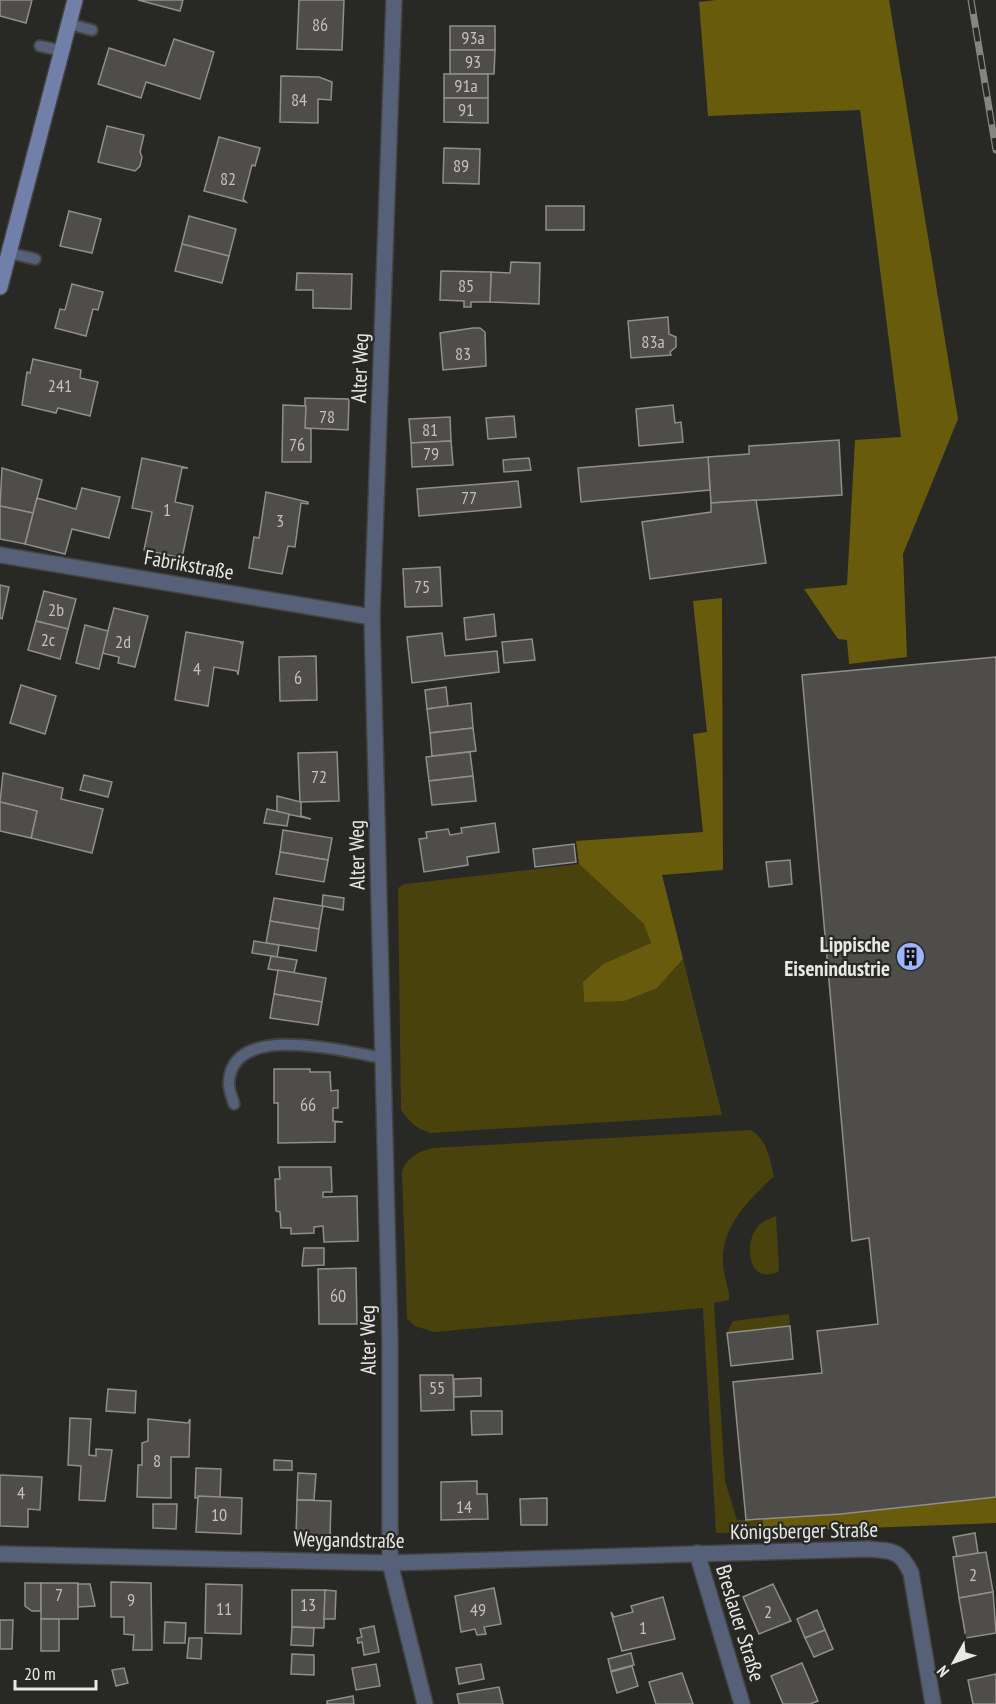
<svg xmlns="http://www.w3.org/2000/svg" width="996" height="1704" font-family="'PT Sans Narrow',sans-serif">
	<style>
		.green { fill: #4a420d }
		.forest { fill: #685c0c }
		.building { fill: #4e4d4a; stroke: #8f8e8b; stroke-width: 1.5 }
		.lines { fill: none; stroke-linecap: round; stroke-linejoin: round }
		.service-casing { stroke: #434340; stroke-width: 14 }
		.minor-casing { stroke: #434340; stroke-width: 18 }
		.secondary-casing { stroke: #434340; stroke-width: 18 }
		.service { stroke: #576079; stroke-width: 10 }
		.minor { stroke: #576079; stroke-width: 15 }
		.secondary { stroke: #7180a8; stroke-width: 15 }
		.rail-casing { stroke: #868583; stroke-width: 7 }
		.rail { stroke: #282825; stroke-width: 4.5; stroke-dasharray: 14; stroke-linecap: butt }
		.labels { text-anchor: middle; stroke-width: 4.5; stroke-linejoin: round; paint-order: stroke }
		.number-label { font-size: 18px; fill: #c2c1bf }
		.street-label { font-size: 21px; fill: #e9e8e6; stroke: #282825 }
		.poi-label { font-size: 21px; font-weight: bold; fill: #e9e8e6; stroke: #282825; text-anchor: end }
	</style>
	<rect width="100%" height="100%" fill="#282825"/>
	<!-- green -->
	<g class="green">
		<path d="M579 864 644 924 652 943 603 964 583 982 584 1002 657 988 683 959 722 1115 431 1133C416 1129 410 1122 401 1110L398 888 405 884Z"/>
		<path d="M751 1130C768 1141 769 1158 774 1176 749 1200 721 1226 723 1263 723 1276 730 1288 729 1300L714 1303 725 1481 737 1520 763 1519 761 1532 716 1533 703 1308 434 1332 415 1326 407 1319 402 1172C407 1157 418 1152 433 1148Z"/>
		<path d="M776 1216 779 1268 778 1272C747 1285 743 1242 759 1225 763 1221 770 1219 776 1216Z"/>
		<polygon points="789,1314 790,1326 727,1333 733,1321"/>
	</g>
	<!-- forest -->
	<g class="forest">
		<polygon points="716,0 889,0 958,419 903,554 907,657 849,664 847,640 838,639 804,589 847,585 855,440 901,437 860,110 708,116 699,2"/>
		<polygon points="722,598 723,870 662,875 683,959 657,988 624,1001 584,1002 583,982 603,964 651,943 644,924 579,864 576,841 703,832 693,734 707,732 693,601"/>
		<polygon points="996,1496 996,1523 761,1532 763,1519"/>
	</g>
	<!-- building -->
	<g class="building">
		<polygon points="0,0 32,0 26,23 0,16"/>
		<polygon points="138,0 183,0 180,11"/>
		<polygon points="299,0 344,0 342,50 297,49"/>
		<rect x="450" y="26" width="45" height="24"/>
		<polygon points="174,39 214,52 200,99 146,82 141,98 98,84 109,48 165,66"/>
		<polygon points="450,50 495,50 494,74 450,74"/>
		<rect x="444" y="74" width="44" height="24"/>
		<polygon points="281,76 319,77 332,82 331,100 318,99 318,123 280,122"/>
		<polygon points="444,98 488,98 488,123 444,122"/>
		<polygon points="107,126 144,135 140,152 142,157 140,166 135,171 98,162"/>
		<polygon points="219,137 260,148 255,166 252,165 243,199 246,202 204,191"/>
		<polygon points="444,148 480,149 479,184 443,183"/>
		<rect x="546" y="206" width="38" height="24"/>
		<polygon points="69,211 101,219 92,253 60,246"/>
		<polygon points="189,216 236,229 229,256 182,244"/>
		<polygon points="182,244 229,256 222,283 175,271"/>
		<polygon points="511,262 540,263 539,304 490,302 491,272 510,273"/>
		<polygon points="441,271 491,272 490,302 471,302 471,307 464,307 464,301 440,300"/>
		<polygon points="297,273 352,274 351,309 313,308 313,290 296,290"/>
		<polygon points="72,284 103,292 98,310 93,309 86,336 55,328 60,309 65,310"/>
		<polygon points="668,317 669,334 676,337 676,347 670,352 671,355 631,358 628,321"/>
		<polygon points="473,328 480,328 485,332 486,366 443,370 440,333"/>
		<polygon points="33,359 81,370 80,378 98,382 90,416 58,408 56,413 22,405 27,372 30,373"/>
		<polygon points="305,398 349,399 348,430 305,428"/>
		<polygon points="283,405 306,406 305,428 311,429 311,462 282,462"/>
		<polygon points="673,405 675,423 681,422 683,442 639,446 636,409"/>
		<polygon points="514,416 516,437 488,439 486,418"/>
		<polygon points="450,417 451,441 411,443 409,419"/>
		<polygon points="839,440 842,495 711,503 708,457 749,454 749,446"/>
		<polygon points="451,441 453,465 412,467 411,443"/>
		<polygon points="708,457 710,490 581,502 578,468"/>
		<polygon points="142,458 188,468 182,468 175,502 193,506 182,558 144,550 152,512 132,508"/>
		<polygon points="529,458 531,470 504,472 503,460"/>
		<polygon points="2,468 42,480 33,513 0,506"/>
		<polygon points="518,481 521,507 419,516 417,489"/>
		<polygon points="82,488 120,497 109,538 72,529 65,554 25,544 37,498 76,509"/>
		<polygon points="266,492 308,502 308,504 301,503 295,547 288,546 282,574 249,568 254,537 259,538"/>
		<polygon points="756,500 766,563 650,579 642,522 711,512 711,503"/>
		<polygon points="0,506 33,513 25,544 0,539"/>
		<polygon points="440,567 442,606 405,607 403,569"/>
		<polygon points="0,585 9,587 2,619 0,618"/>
		<polygon points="44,591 76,599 68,629 36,621"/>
		<polygon points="114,608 148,616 135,667 118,663 119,657 102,653"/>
		<polygon points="494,614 496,636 466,640 464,618"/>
		<polygon points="36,621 68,629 60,659 28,650"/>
		<polygon points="85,625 108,631 99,669 76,663"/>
		<polygon points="186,632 242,642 240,644 243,642 238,675 237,671 214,667 208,706 175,700"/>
		<polygon points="442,633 445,656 497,651 499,672 412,683 407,637"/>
		<polygon points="532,639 535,660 504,663 502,642"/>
		<polygon points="316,656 317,700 280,701 279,657"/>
		<polygon points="996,657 996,1497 841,1514 746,1520 733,1382 822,1373 817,1331 878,1324 869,1238 852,1241 802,675"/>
		<polygon points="21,685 56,696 45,734 10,723"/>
		<polygon points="446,687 448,706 427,709 425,690"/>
		<polygon points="471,703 473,728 430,733 427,709"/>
		<polygon points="473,728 476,751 432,756 430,733"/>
		<polygon points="337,752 339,801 300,802 298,753"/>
		<polygon points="470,752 473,776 429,781 426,757"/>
		<polygon points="3,773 63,788 61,799 103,809 92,853 31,838 37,811 0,802"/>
		<polygon points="84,775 112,782 108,797 80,790"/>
		<polygon points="473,776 476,801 432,805 429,781"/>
		<polygon points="277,796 301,802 301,816 311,819 277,812"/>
		<polygon points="0,802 37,811 31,838 0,831"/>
		<polygon points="267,809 289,814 287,826 264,823"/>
		<polygon points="495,823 499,852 467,857 468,865 424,872 419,839 427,838 426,832 448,829 450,835 462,833 461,828"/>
		<polygon points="283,830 332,838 328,860 280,852"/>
		<polygon points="574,844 576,862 535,867 533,849"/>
		<polygon points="280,852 328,860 324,882 276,874"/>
		<polygon points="790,860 792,884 769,887 766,862"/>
		<polygon points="323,895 344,898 343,910 322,906"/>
		<polygon points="274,898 323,906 319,929 270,921"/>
		<polygon points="270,921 319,929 316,951 266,943"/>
		<polygon points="254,941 279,945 277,957 252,953"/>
		<polygon points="271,956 297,960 294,973 268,969"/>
		<polygon points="278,970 326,978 322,1002 274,994"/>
		<polygon points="274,994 322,1002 318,1025 270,1018"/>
		<polygon points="274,1069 310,1069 310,1072 330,1072 331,1091 338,1090 338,1108 333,1108 333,1121 343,1122 335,1122 335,1142 278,1143 278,1103 274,1103"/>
		<polygon points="279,1167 331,1167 332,1192 323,1192 323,1197 357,1196 358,1241 324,1242 323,1226 314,1227 314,1233 291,1234 291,1228 281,1228 280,1212 276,1211 275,1179 280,1179"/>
		<polygon points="304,1248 324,1248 324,1265 302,1266"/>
		<polygon points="356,1268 357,1324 319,1324 318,1269"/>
		<polygon points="790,1326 793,1359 731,1366 727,1333"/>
		<polygon points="420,1375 453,1375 454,1410 421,1411"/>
		<polygon points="481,1378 481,1396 454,1397 454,1379"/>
		<polygon points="108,1389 136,1391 135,1413 106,1411"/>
		<polygon points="471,1411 502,1411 502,1434 472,1435"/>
		<polygon points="70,1418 91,1419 89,1455 96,1456 96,1449 112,1450 105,1501 79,1500 81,1466 68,1465"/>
		<polygon points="148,1419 188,1423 190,1419 189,1457 171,1457 171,1498 137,1497 138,1465 142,1465 142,1443 148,1441"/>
		<polygon points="274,1460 292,1461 292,1470 274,1470"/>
		<polygon points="196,1468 221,1469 220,1497 195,1498"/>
		<polygon points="298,1473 316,1474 314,1500 297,1500"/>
		<polygon points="0,1475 42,1477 40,1510 28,1509 28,1527 0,1526"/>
		<polygon points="477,1481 477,1494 487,1494 488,1519 441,1520 441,1482"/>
		<polygon points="198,1496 242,1498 241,1534 196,1532"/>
		<polygon points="547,1498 547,1525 521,1525 520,1499"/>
		<polygon points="297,1500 331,1501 330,1537 296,1536"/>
		<polygon points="153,1504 177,1504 176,1529 153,1528"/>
		<polygon points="975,1533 978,1553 957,1557 953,1537"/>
		<polygon points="986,1552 993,1592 959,1598 953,1557"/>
		<polygon points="111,1582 151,1583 152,1650 133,1650 134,1635 124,1634 124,1617 111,1617"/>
		<polygon points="25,1583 41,1583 41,1611 32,1611 25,1606"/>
		<rect x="41" y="1583" width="37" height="36"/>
		<polygon points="78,1584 90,1584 95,1606 78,1607"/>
		<polygon points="206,1584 242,1585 241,1634 205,1633"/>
		<polygon points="773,1584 791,1621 759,1634 743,1597"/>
		<polygon points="494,1588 501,1624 484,1627 486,1634 477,1635 475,1629 461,1632 455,1596"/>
		<polygon points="292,1590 325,1590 324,1628 292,1627"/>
		<polygon points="325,1590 336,1591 335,1619 324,1619"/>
		<polygon points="993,1592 996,1633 966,1638 959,1598"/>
		<polygon points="663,1597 675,1639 622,1651 611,1612 614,1617 633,1612 631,1606"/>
		<polygon points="817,1610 825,1630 805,1638 797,1619"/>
		<rect x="41" y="1619" width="18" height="32"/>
		<polygon points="0,1620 13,1620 12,1649 0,1649"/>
		<polygon points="165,1622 186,1623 185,1643 164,1643"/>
		<polygon points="374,1626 379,1652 364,1655 362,1642 358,1643 357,1638 362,1637 360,1629"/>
		<polygon points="292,1627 314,1628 313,1646 291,1645"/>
		<polygon points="825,1630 833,1649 814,1657 805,1638"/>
		<polygon points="189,1638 202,1638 201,1659 187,1658"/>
		<polygon points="631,1653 634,1665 611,1671 608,1659"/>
		<polygon points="292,1654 314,1655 314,1675 291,1674"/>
		<polygon points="802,1663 818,1701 810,1704 783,1704 771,1676"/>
		<polygon points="376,1664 380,1686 356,1690 352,1668"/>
		<polygon points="481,1664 484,1679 459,1684 456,1668"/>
		<polygon points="632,1666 638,1686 617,1693 611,1672"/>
		<polygon points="124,1668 128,1683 116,1686 112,1670"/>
		<polygon points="682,1673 693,1704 656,1704 649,1682"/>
		<polygon points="996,1674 996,1704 973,1704 968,1680"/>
		<polygon points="499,1687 503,1704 459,1704 457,1694"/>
		<polygon points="353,1696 354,1704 327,1704 327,1701"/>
	</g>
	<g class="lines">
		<defs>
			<g id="service">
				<polyline points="69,24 92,30"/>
				<polyline points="40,46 63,51"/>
				<polyline points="9,253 35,259"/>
				<path d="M234 1104C232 1097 228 1088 229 1081 234 1021 346 1052 383 1058"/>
			</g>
			<g id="minor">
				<polyline points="394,0 372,617 390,1342 390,1563 425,1704"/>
				<polyline points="0,555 372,617"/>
				<polyline points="697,1553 742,1704"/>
				<path d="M0 1554 390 1563 868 1549C893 1551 900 1550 911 1573L933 1704"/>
			</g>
			<polyline id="secondary" points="0,287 75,0"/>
		</defs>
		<!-- service casing -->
		<use href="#service" class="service-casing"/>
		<!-- minor casing -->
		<use href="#minor" class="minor-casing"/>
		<!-- secondary casing -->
		<use href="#secondary" class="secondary-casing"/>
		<!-- service -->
		<use href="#service" class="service"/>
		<!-- minor -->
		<use href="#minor" class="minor"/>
		<!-- secondary -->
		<use href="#secondary" class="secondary"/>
		<defs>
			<polyline id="rail" points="971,0 996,150"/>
		</defs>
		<!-- rail casing -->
		<use href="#rail" class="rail-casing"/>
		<!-- rail -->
		<use href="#rail" class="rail"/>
	</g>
	<!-- icons -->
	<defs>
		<symbol id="building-disc" viewBox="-11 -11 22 22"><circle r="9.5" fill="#9bb5fd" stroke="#282825"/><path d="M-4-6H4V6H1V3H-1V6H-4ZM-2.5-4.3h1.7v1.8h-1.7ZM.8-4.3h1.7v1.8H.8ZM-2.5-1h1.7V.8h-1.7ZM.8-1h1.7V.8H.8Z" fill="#111"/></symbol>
	</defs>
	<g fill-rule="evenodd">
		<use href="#building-disc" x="894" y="940" width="33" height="33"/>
	</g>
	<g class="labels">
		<!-- number labels -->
		<g class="number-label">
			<text x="320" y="31">86</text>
			<text x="473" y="44">93a</text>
			<text x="473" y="68">93</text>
			<text x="466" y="92">91a</text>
			<text x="299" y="106">84</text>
			<text x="466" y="116">91</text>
			<text x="461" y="172">89</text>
			<text x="228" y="185">82</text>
			<text x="466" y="292">85</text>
			<text x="653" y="348">83a</text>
			<text x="463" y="360">83</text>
			<text x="60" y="392">241</text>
			<text x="327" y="423">78</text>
			<text x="430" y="436">81</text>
			<text x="297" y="451">76</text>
			<text x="431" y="460">79</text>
			<text x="469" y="504">77</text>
			<text x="167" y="516">1</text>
			<text x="280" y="527">3</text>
			<text x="422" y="593">75</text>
			<text x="56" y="616">2b</text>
			<text x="48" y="646">2c</text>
			<text x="123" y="648">2d</text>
			<text x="197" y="675">4</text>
			<text x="298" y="684">6</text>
			<text x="319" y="783">72</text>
			<text x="308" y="1111">66</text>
			<text x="338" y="1302">60</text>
			<text x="437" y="1394">55</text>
			<text x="157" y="1467">8</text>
			<text x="21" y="1499">4</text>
			<text x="464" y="1513">14</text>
			<text x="219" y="1521">10</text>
			<text x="973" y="1581">2</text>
			<text x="59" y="1601">7</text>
			<text x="131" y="1606">9</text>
			<text x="308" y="1611">13</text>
			<text x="224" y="1615">11</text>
			<text x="478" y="1616">49</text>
			<text x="768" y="1618">2</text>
			<text x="643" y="1634">1</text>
		</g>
		<!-- street labels -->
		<g class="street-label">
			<text transform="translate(360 368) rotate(-88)" y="7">Alter Weg</text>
			<text transform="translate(189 565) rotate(10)" y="7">Fabrikstraße</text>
			<text transform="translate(357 855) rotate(-91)" y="7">Alter Weg</text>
			<text transform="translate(368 1340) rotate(-91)" y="7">Alter Weg</text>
			<text transform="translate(804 1531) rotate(-1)" y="7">Königsberger Straße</text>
			<text transform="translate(349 1540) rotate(1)" y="7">Weygandstraße</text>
			<text transform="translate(740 1623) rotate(73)" y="7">Breslauer Straße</text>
		</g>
		<!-- poi labels -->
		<g class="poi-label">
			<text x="890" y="952">Lippische<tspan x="890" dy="24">Eisenindustrie</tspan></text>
		</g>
	</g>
	<!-- north arrow -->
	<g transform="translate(954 1662) rotate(230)" stroke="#282825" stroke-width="4.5" paint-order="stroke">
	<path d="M0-4.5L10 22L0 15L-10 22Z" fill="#e9e8e6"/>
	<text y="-9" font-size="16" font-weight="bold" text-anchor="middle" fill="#e9e8e6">N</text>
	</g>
	<!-- scale -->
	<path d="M15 1680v9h81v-9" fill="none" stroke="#e9e8e6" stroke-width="3"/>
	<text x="24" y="1680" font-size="18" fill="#e9e8e6" stroke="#282825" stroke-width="4.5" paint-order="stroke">20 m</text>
</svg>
